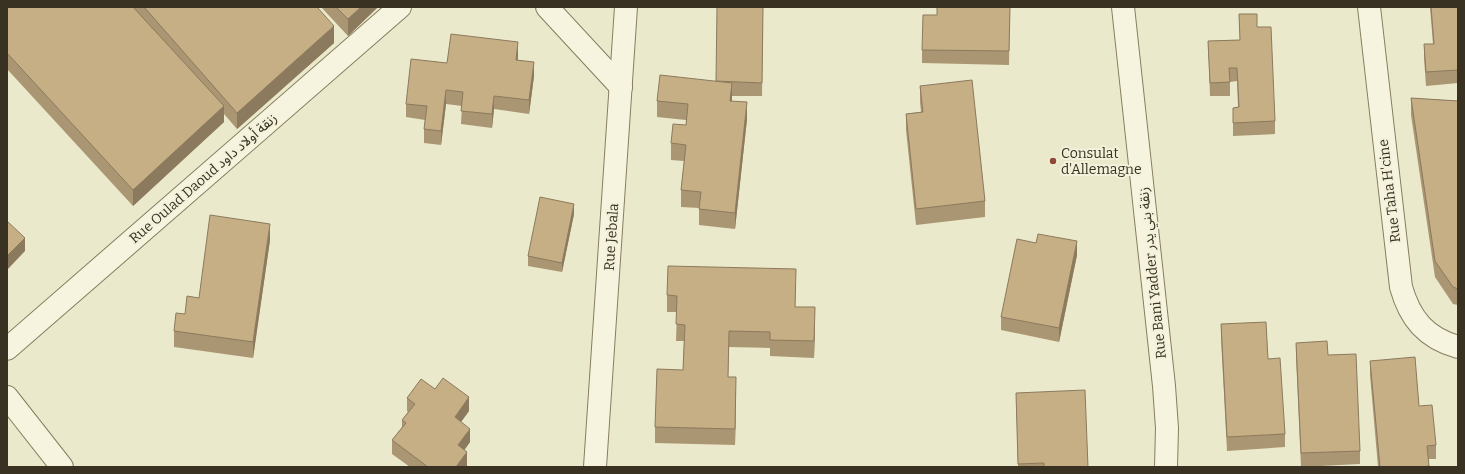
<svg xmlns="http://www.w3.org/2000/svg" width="1465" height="474" font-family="Bitter,'Noto Sans Arabic',serif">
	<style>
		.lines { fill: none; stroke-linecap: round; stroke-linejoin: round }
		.minor-casing { stroke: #877d61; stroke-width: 24 }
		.minor { stroke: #f6f4de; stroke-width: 22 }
		.wall { fill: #aa9672 }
		.shaded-wall { fill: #8b7a5d }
		.building { fill: #c6ae85; stroke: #8b7a5d }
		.poi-dot { fill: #904936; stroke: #f3f1da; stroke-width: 1.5 }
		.labels { text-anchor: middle; stroke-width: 4; stroke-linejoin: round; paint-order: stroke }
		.poi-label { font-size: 14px; fill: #393222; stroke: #f3f1da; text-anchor: start }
		.street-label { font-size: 14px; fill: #393222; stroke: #f3f1da }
	</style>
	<rect width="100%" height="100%" fill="#ebe9cb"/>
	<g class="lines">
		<defs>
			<g id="minor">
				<polyline points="547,7 621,87"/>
				<polyline points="1123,7 1164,386 1167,428 1166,467"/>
				<path d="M1369 7 1401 287C1410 319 1426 338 1458 347"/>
				<polyline points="7,349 400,7"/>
				<polyline points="7,397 62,467"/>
				<polyline points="595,467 626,7"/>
			</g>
		</defs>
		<!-- minor casing -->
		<use href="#minor" class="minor-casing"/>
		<!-- minor -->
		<use href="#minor" class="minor"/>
	</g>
	<!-- wall -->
	<g class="wall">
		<polygon points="7,7 317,7 334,43 237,129 224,114 224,122 133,206 7,69"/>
		<polygon points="321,7 378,7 348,36"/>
		<polygon points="763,7 762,96 732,96 732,101 747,119 735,229 699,225 699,208 681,207 681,190 684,161 671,160 671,143 686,125 686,120 657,117 657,101 716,81"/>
		<polygon points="1010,7 1009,65 922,63 922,50 937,15"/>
		<polygon points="1430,7 1458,7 1458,83 1426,86 1424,58 1424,44 1433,44"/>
		<polygon points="1239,14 1257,27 1275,121 1275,134 1233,136 1233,108 1238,107 1237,81 1230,82 1230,96 1210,96 1208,41 1240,40"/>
		<polygon points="518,56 518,60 534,76 529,114 494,109 492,128 461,124 462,106 446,104 441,145 424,143 424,129 425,120 406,117 406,104 447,63"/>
		<polygon points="920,86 985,201 985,217 916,225 906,130 906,114 921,112 920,102"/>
		<polygon points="1411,98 1458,101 1458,305 1453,304 1435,277 1411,115"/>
		<polygon points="574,214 562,272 528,266 528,256"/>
		<polygon points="270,240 253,358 174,347 174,331 185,314 199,298"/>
		<polygon points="1077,255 1059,342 1001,330 1001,317"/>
		<polygon points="796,285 795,307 815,323 814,358 770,356 770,348 729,347 728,377 736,393 735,445 655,443 655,427 683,370 684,341 676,341 677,312 667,312 667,295"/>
		<polygon points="1221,324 1268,359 1285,434 1285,447 1227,451 1221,338"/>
		<polygon points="1296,343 1328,355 1360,451 1360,464 1301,467 1296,356"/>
		<polygon points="1370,361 1419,406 1436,445 1436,459 1428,459 1429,467 1378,467 1370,375"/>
		<polygon points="435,389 469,411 461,422 470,442 464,450 467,466 466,467 410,467 392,454 392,440 402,427 402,420 408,412 407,411 407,398"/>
		<polygon points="1016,393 1088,467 1018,467"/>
	</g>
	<!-- shaded-wall -->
	<g class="shaded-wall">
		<polygon points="361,7 378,7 348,36 348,19"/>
		<polygon points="334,26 334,43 237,129 237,113"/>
		<polygon points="518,42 518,56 516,73 516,60"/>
		<polygon points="534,62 534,76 529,114 529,100"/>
		<polygon points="732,83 732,99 730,117 730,101"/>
		<polygon points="446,90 446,104 441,145 441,131"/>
		<polygon points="494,96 494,109 492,128 492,114"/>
		<polygon points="747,102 747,119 735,229 735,213"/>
		<polygon points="224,106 224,122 133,206 133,190"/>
		<polygon points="574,204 574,214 562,272 562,263"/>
		<polygon points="270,224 270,240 253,358 253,342"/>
		<polygon points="25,238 25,251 7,270 7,256"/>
		<polygon points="1077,241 1077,255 1059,342 1059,328"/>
		<polygon points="815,307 815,323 814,358 814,341"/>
		<polygon points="736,377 736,393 735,445 735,429"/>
		<polygon points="469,397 469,411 455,430 455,417"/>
		<polygon points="470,429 470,442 458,459 458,445"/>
		<polygon points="467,452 467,466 466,467 456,467"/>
	</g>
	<!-- building -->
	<g class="building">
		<polygon points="7,7 133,7 224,106 133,190 7,53"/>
		<polygon points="144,7 317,7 334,26 237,113"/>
		<polygon points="336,7 361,7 348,19"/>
		<polygon points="717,7 763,7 762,83 716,81"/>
		<polygon points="937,7 1010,7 1009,51 922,50 923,15 937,15"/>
		<polygon points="1431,7 1458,7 1458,70 1426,72 1424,44 1434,44"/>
		<polygon points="1239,14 1257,14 1257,27 1271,27 1275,121 1233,123 1233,108 1239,107 1237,68 1229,68 1230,82 1210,83 1208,41 1240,40"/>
		<polygon points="451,34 518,42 516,60 534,62 529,100 494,96 492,114 461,111 463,92 446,90 441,131 424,129 427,106 406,104 411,59 447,63"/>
		<polygon points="660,75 732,83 730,101 747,102 735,213 699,209 701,192 681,190 686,145 671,143 673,124 686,125 688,104 657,101"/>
		<polygon points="972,80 985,201 916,209 906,114 923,112 920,86"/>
		<polygon points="1411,98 1458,101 1458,289 1453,287 1435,261"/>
		<polygon points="540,197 574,204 562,263 528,256"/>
		<polygon points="210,215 270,224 253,342 174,331 176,313 185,314 187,296 199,298"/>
		<polygon points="7,221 25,238 7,256"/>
		<polygon points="1038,234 1077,241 1059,328 1001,317 1017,239 1036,243"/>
		<polygon points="668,266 796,269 795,307 815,307 814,341 770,340 770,332 729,331 728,377 736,377 735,429 655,427 657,369 683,370 685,325 676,324 677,296 667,295"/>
		<polygon points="1266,322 1268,359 1280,358 1285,434 1227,437 1221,324"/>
		<polygon points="1327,341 1328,355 1356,354 1360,451 1301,453 1296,343"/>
		<polygon points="1415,357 1419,406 1432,405 1436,445 1427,446 1429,466 1422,467 1380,467 1370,361"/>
		<polygon points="443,378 469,397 455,417 470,429 458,445 467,452 456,467 428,467 392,440 406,423 402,420 415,404 407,398 421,379 435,389"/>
		<polygon points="1085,390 1088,467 1044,467 1044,463 1018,464 1016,393"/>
	</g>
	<!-- markers -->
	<circle class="poi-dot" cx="1053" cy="161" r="4"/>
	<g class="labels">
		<!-- poi labels -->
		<g class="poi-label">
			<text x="1061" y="158">Consulat<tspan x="1061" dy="16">d'Allemagne</tspan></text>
		</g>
		<!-- street labels -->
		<g class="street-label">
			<text transform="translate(203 178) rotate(-41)" y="5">Rue Oulad Daoud زنقة أولاد داود</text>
			<text transform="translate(1389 191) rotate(-97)" y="5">Rue Taha H'cine</text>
			<text transform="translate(611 237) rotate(-86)" y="5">Rue Jebala</text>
			<text transform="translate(1152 273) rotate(-96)" y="5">Rue Bani Yadder زنقة بني يدر</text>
		</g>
	</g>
	<!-- border -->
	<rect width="1465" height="474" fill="none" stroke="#393222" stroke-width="16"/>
</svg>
